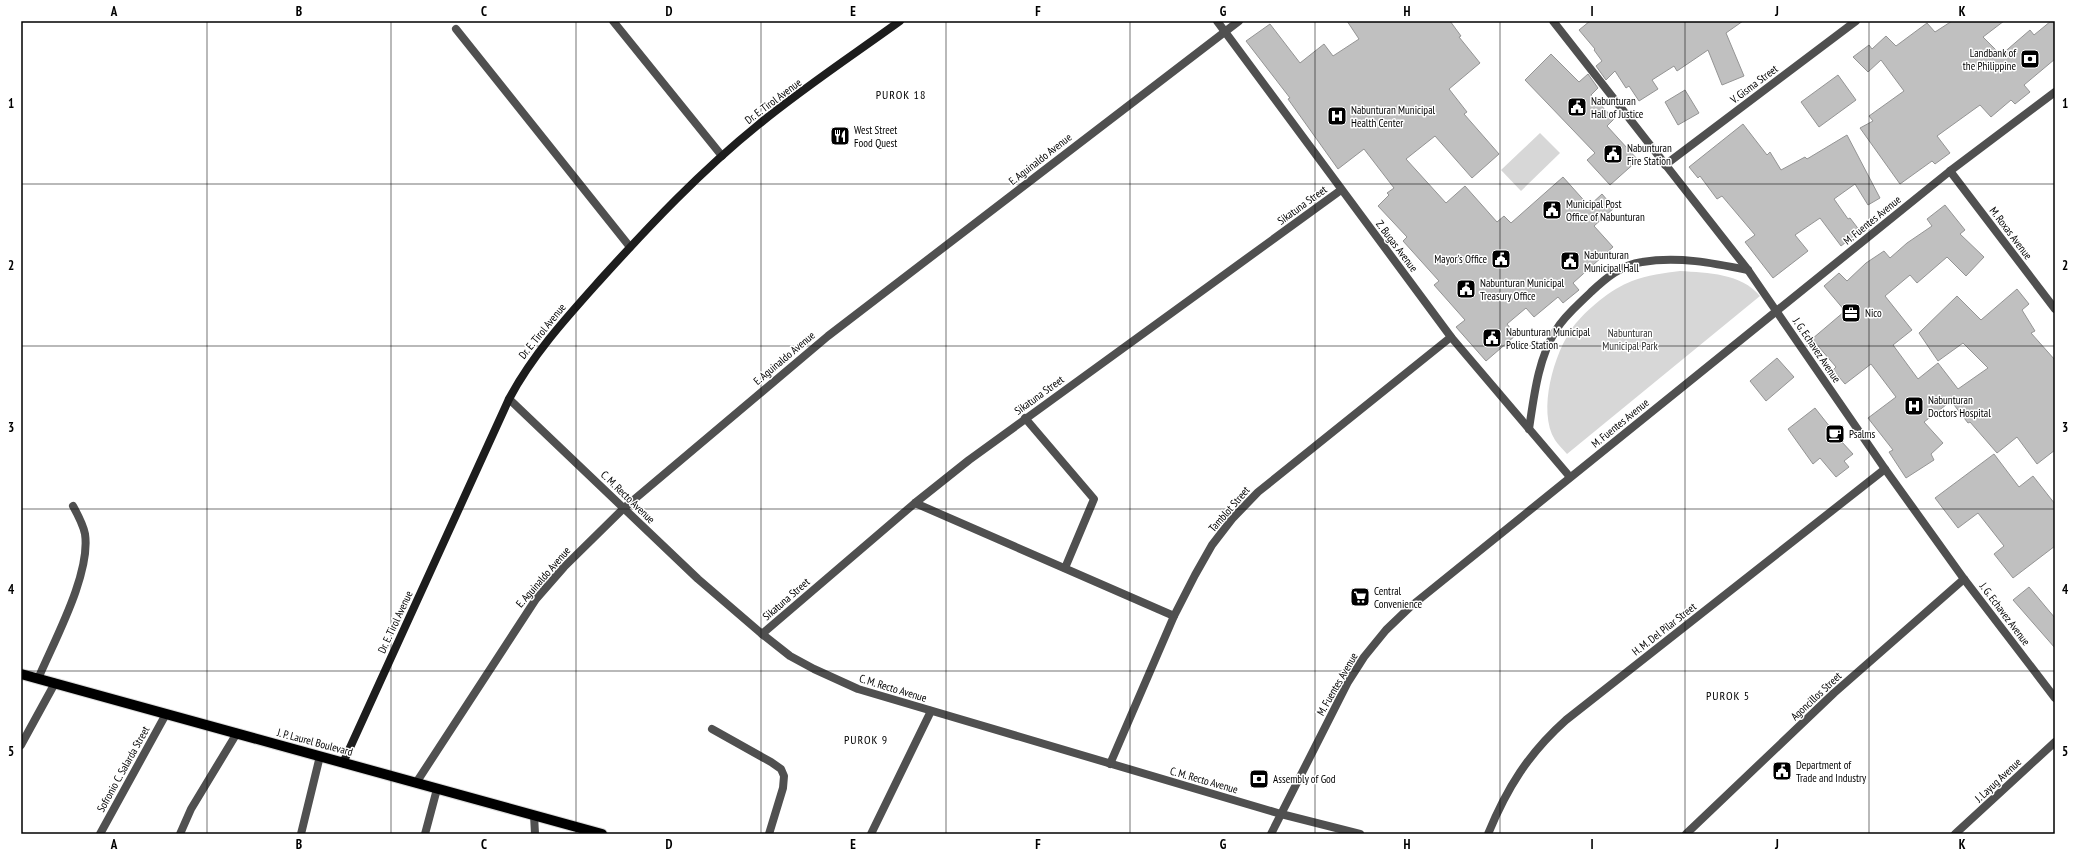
<svg xmlns="http://www.w3.org/2000/svg" width="2076" height="855" font-family="'PT Sans Narrow',sans-serif">
	<style>
		.green { fill: #d7d7d7 }
		.building { fill: #c0c0c0; stroke: #949494 }
		.lines { fill: none; stroke-linecap: round; stroke-linejoin: round }
		.primary-casing { stroke: #dbdbdb; stroke-width: 12 }
		.service { stroke: #505050; stroke-width: 8 }
		.minor { stroke: #505050; stroke-width: 8 }
		.tertiary { stroke: #505050; stroke-width: 8 }
		.secondary { stroke: #1d1d1d; stroke-width: 8 }
		.primary { stroke: #000; stroke-width: 10 }
		.grid { fill: none; stroke: #000; stroke-width: 1; stroke-opacity: 0.55 }
		.labels { text-anchor: middle; stroke-width: 3; stroke-linejoin: round; paint-order: stroke }
		.poi-label { font-size: 11px; fill: #000; stroke: #fff; text-anchor: start }
		.street-label { font-size: 11px; fill: #000; stroke: #fff }
		.park-label { font-size: 11px; fill: #2e2e2e; stroke: #fff }
		.neighbourhood-label { font-size: 12px; letter-spacing: 1px; fill: #000; stroke: #fff }
		.neatline { fill: none; stroke: #000; stroke-width: 1.5 }
		.grid-label { font-size: 13px; text-anchor: middle; font-weight: bold; fill: #000 }
	</style>
	<rect width="100%" height="100%" fill="#fff"/>
	<!-- green -->
	<g class="green">
		<polygon points="1540,133 1560,153 1521,191 1501,170"/>
		<path d="M1680 271C1708 273 1741 273 1760 296L1567 454C1563 449 1558 445 1555 440 1537 411 1554 353 1573 327 1587 309 1611 289 1632 281 1647 275 1665 273 1680 271Z"/>
	</g>
	<!-- building -->
	<g class="building">
		<polygon points="1347,21 1450,21 1461,36 1459,37 1480,63 1449,89 1467,112 1464,114 1499,154 1472,178 1435,136 1406,159 1446,203 1465,186 1497,222 1504,216 1511,223 1563,177 1589,206 1602,194 1614,208 1594,226 1613,247 1573,283 1579,290 1563,303 1558,297 1534,317 1526,308 1507,324 1516,335 1486,361 1456,327 1465,320 1434,285 1439,281 1403,241 1407,237 1378,206 1389,195 1387,193 1394,188 1364,149 1338,169 1288,99 1290,98 1246,41 1270,24 1300,63 1324,44 1333,56 1359,39"/>
		<polygon points="1590,21 1743,21 1726,33 1744,76 1722,85 1708,50 1677,71 1674,66 1652,80 1658,89 1639,101 1629,86 1626,88 1615,71 1606,80 1596,66 1602,61 1594,50 1595,49 1579,30"/>
		<polygon points="1952,21 2004,21 1983,37 2001,55 2030,30 2034,35 2051,21 2055,21 2055,59 2024,85 2030,92 2015,104 2011,100 1991,117 1980,105 1937,136 1950,153 1935,164 1932,161 1900,184 1860,128 1873,121 1869,116 1904,91 1881,60 1868,72 1853,57 1869,45 1872,49 1886,36 1896,46 1927,23 1935,32"/>
		<polygon points="1551,54 1579,82 1588,74 1598,88 1591,95 1614,119 1607,126 1638,160 1610,185 1587,160 1595,153 1525,80"/>
		<polygon points="1838,75 1856,100 1819,127 1801,102"/>
		<polygon points="1685,90 1699,113 1678,125 1665,102"/>
		<polygon points="1743,124 1767,155 1770,152 1781,170 1805,157 1807,159 1847,135 1880,198 1868,205 1855,184 1834,199 1848,219 1850,218 1860,231 1841,246 1820,218 1795,235 1808,251 1773,278 1745,242 1755,235 1722,196 1717,199 1700,176 1698,178 1689,167"/>
		<polygon points="1945,205 1965,230 1960,234 1984,257 1966,276 1947,257 1917,283 1910,275 1885,296 1912,330 1893,345 1918,379 1938,363 1958,389 1988,368 1963,343 1938,361 1919,333 1957,296 1981,320 2017,289 2029,304 2022,310 2035,331 2031,333 2055,360 2055,450 2037,464 2017,437 1997,453 1970,422 1968,423 1951,401 1924,422 1943,443 1931,454 1934,460 1906,478 1889,452 1893,450 1868,418 1896,397 1871,364 1845,384 1833,370 1836,367 1812,339 1845,311 1824,286 1839,273 1847,281 1866,263 1884,251 1890,258 1907,243 1932,226 1927,219"/>
		<polygon points="1777,358 1794,377 1766,401 1750,381"/>
		<polygon points="1815,408 1830,427 1833,425 1844,438 1841,441 1853,454 1844,461 1849,467 1836,477 1820,458 1813,464 1788,429"/>
		<polygon points="1994,454 2019,487 2033,476 2055,504 2055,546 2013,578 1994,554 2004,546 1978,513 1958,528 1935,498"/>
		<polygon points="2029,587 2055,618 2055,648 2013,600"/>
	</g>
	<g class="lines">
		<defs>
			<polyline id="primary" points="21,674 602,834"/>
		</defs>
		<!-- primary casing -->
		<use href="#primary" class="primary-casing"/>
		<!-- service -->
		<g class="service">
			<path d="M1529 429C1534 396 1538 359 1556 330 1565 315 1579 304 1591 292 1606 278 1621 265 1642 262 1678 256 1713 263 1748 270"/>
			<path d="M38 679C54 641 91 574 85 534 83 524 78 515 73 506"/>
			<polyline points="180,834 191,809 237,733"/>
			<polyline points="301,834 320,756"/>
		</g>
		<!-- minor -->
		<g class="minor">
			<polyline points="613,21 722,156"/>
			<polyline points="1217,21 1451,337 1570,477"/>
			<polyline points="1553,21 1748,270 1885,469 1964,579 2055,698"/>
			<polyline points="456,29 630,247"/>
			<polyline points="1665,165 1856,21"/>
			<polyline points="1950,171 2055,309"/>
			<polyline points="509,399 698,579 762,634 790,656 814,669 858,689 1281,814 1360,834"/>
			<polyline points="1025,418 1094,499 1065,568"/>
			<polyline points="915,503 1174,616"/>
			<polyline points="762,634 915,503 969,460 1341,190"/>
			<polyline points="712,729 771,762 781,769 784,776 783,788 769,834"/>
			<polyline points="21,745 55,683"/>
			<polyline points="1110,764 1174,616 1195,575 1212,545 1232,519 1258,492 1451,337"/>
			<polyline points="416,783 536,599 564,567 624,508 828,336 1239,21"/>
			<polyline points="534,815 535,834"/>
			<polyline points="100,834 166,714"/>
			<polyline points="425,834 437,789"/>
			<polyline points="871,834 931,711"/>
			<path d="M1488 834C1507 788 1528 754 1566 720L1885 469"/>
			<polyline points="1686,834 1834,693 1964,579"/>
		</g>
		<!-- tertiary -->
		<g class="tertiary">
			<polyline points="1271,834 1348,682 1364,657 1386,630 1410,607 1950,171 2055,92"/>
			<polyline points="1955,834 2055,742"/>
		</g>
		<!-- secondary -->
		<path class="secondary" d="M343 763 509 399C533 354 567 317 601 279 650 225 701 171 758 125 803 88 853 55 900 21"/>
		<!-- primary -->
		<use href="#primary" class="primary"/>
	</g>
	<!-- grid -->
	<path class="grid" d="M207 21V834M391 21V834M576 21V834M761 21V834M946 21V834M1130 21V834M1315 21V834M1500 21V834M1685 21V834M1869 21V834M21 184H2055M21 346H2055M21 509H2055M21 671H2055"/>
	<!-- icons -->
	<defs>
		<symbol id="bank-square" viewBox="-11 -11 22 22"><rect x="-9" y="-9" width="18" height="18" rx="4" fill="#000" stroke="#fff"/><path d="M-6-4H6V4H-6ZM0-2.3a2.3 2.3 0 1 0 0 4.6a2.3 2.3 0 1 0 0-4.6Z" fill="#fff"/></symbol>
		<symbol id="civic-square" viewBox="-11 -11 22 22"><rect x="-9" y="-9" width="18" height="18" rx="4" fill="#000" stroke="#fff"/><path d="M-.6-6.5H3V-4.5H.6V-3L4-1V1h2V6H-6V1h2V-1L-.6-3ZM-1.2 2.5V6h2.4V2.5Z" fill="#fff"/></symbol>
		<symbol id="hospital-square" viewBox="-11 -11 22 22"><rect x="-9" y="-9" width="18" height="18" rx="4" fill="#000" stroke="#fff"/><path d="M-5-5h3v3.5h4V-5h3V5h-3V1.5h-4V5h-3Z" fill="#fff"/></symbol>
		<symbol id="restaurant-square" viewBox="-11 -11 22 22"><rect x="-9" y="-9" width="18" height="18" rx="4" fill="#000" stroke="#fff"/><path d="M-5-6h1v4h1v-4h1v4h1v-4h1v5L-1.5 .5V6h-2V.5L-5-1ZM5-6V6H3V1.5H1.5Q1.5-4 5-6Z" fill="#fff"/></symbol>
		<symbol id="office-square" viewBox="-11 -11 22 22"><rect x="-9" y="-9" width="18" height="18" rx="4" fill="#000" stroke="#fff"/><path d="M-6-3h4V-5.5h4V-3h4V5H-6ZM-1-4.5V-3h2v-1.5ZM-6 0V1H6V0Z" fill="#fff"/></symbol>
		<symbol id="cafe-square" viewBox="-11 -11 22 22"><rect x="-9" y="-9" width="18" height="18" rx="4" fill="#000" stroke="#fff"/><path d="M-5.5-4.5H6V0H3Q3 3.5 0 3.5H-2.5Q-5.5 3.5-5.5 0ZM3-3.2v2h1.7v-2ZM-6 4.5H4V6H-6Z" fill="#fff"/></symbol>
		<symbol id="supermarket-square" viewBox="-11 -11 22 22"><rect x="-9" y="-9" width="18" height="18" rx="4" fill="#000" stroke="#fff"/><path d="M-6-5.5h2.5l.6 2H6L4.5 2H-2.5L-4.4-4H-6ZM-1.5 3.2a1.3 1.3 0 1 0 .1 0ZM3 3.2a1.3 1.3 0 1 0 .1 0Z" fill="#fff"/></symbol>
	</defs>
	<g fill-rule="evenodd">
		<use href="#bank-square" x="2019" y="48" width="22" height="22"/>
		<use href="#civic-square" x="1566" y="96" width="22" height="22"/>
		<use href="#hospital-square" x="1326" y="105" width="22" height="22"/>
		<use href="#restaurant-square" x="829" y="125" width="22" height="22"/>
		<use href="#civic-square" x="1602" y="143" width="22" height="22"/>
		<use href="#civic-square" x="1541" y="199" width="22" height="22"/>
		<use href="#civic-square" x="1490" y="248" width="22" height="22"/>
		<use href="#civic-square" x="1559" y="250" width="22" height="22"/>
		<use href="#civic-square" x="1455" y="278" width="22" height="22"/>
		<use href="#office-square" x="1840" y="302" width="22" height="22"/>
		<use href="#civic-square" x="1481" y="327" width="22" height="22"/>
		<use href="#hospital-square" x="1903" y="395" width="22" height="22"/>
		<use href="#cafe-square" x="1824" y="423" width="22" height="22"/>
		<use href="#supermarket-square" x="1349" y="586" width="22" height="22"/>
		<use href="#civic-square" x="1771" y="760" width="22" height="22"/>
		<use href="#bank-square" x="1248" y="768" width="22" height="22"/>
	</g>
	<g class="labels">
		<!-- poi labels -->
		<g class="poi-label">
			<text x="2016" y="57" text-anchor="end">Landbank of<tspan x="2016" dy="13">the Philippine</tspan></text>
			<text x="1591" y="105">Nabunturan<tspan x="1591" dy="13">Hall of Justice</tspan></text>
			<text x="1351" y="114">Nabunturan Municipal<tspan x="1351" dy="13">Health Center</tspan></text>
			<text x="854" y="134">West Street<tspan x="854" dy="13">Food Quest</tspan></text>
			<text x="1627" y="152">Nabunturan<tspan x="1627" dy="13">Fire Station</tspan></text>
			<text x="1566" y="208">Municipal Post<tspan x="1566" dy="13">Office of Nabunturan</tspan></text>
			<text x="1584" y="259">Nabunturan<tspan x="1584" dy="13">Municipal Hall</tspan></text>
			<text x="1487" y="263" text-anchor="end">Mayor's Office</text>
			<text x="1480" y="287">Nabunturan Municipal<tspan x="1480" dy="13">Treasury Office</tspan></text>
			<text x="1865" y="317">Nico</text>
			<text x="1506" y="336">Nabunturan Municipal<tspan x="1506" dy="13">Police Station</tspan></text>
			<text x="1928" y="404">Nabunturan<tspan x="1928" dy="13">Doctors Hospital</tspan></text>
			<text x="1849" y="438">Psalms</text>
			<text x="1374" y="595">Central<tspan x="1374" dy="13">Convenience</tspan></text>
			<text x="1796" y="769">Department of<tspan x="1796" dy="13">Trade and Industry</tspan></text>
			<text x="1273" y="783">Assembly of God</text>
		</g>
		<!-- street labels -->
		<g class="street-label">
			<text transform="translate(1754 84) rotate(-37)" y="4">V. Gisma Street</text>
			<text transform="translate(773 101) rotate(-37)" y="4">Dr. E. Tirol Avenue</text>
			<text transform="translate(1040 159) rotate(-38)" y="4">E. Aguinaldo Avenue</text>
			<text transform="translate(1302 205) rotate(-36)" y="4">Sikatuna Street</text>
			<text transform="translate(1872 220) rotate(-39)" y="4">M. Fuentes Avenue</text>
			<text transform="translate(2011 233) rotate(53)" y="4">M. Roxas Avenue</text>
			<text transform="translate(1397 246) rotate(53)" y="4">Z. Bugas Avenue</text>
			<text transform="translate(542 331) rotate(-51)" y="4">Dr. E. Tirol Avenue</text>
			<text transform="translate(1817 350) rotate(56)" y="4">J. G. Echavez Avenue</text>
			<text transform="translate(784 358) rotate(-40)" y="4">E. Aguinaldo Avenue</text>
			<text transform="translate(1039 395) rotate(-36)" y="4">Sikatuna Street</text>
			<text transform="translate(1620 423) rotate(-39)" y="4">M. Fuentes Avenue</text>
			<text transform="translate(628 497) rotate(44)" y="4">C. M. Recto Avenue</text>
			<text transform="translate(1229 509) rotate(-49)" y="4">Tamblot Street</text>
			<text transform="translate(543 577) rotate(-49)" y="4">E. Aguinaldo Avenue</text>
			<text transform="translate(786 599) rotate(-41)" y="4">Sikatuna Street</text>
			<text transform="translate(2005 614) rotate(53)" y="4">J. G. Echavez Avenue</text>
			<text transform="translate(395 622) rotate(-65)" y="4">Dr. E. Tirol Avenue</text>
			<text transform="translate(1664 629) rotate(-38)" y="4">H. M. Del Pilar Street</text>
			<text transform="translate(1337 684) rotate(-60)" y="4">M. Fuentes Avenue</text>
			<text transform="translate(893 688) rotate(17)" y="4">C. M. Recto Avenue</text>
			<text transform="translate(1816 696) rotate(-43)" y="4">Agoncillos Street</text>
			<text transform="translate(315 742) rotate(15)" y="4">J. P. Laurel Boulevard</text>
			<text transform="translate(123 769) rotate(-61)" y="4">Sofronio C. Salarda Street</text>
			<text transform="translate(1204 780) rotate(16)" y="4">C. M. Recto Avenue</text>
			<text transform="translate(1998 780) rotate(-43)" y="4">J. Layug Avenue</text>
		</g>
		<!-- park labels -->
		<g class="park-label">
			<text x="1630" y="337">Nabunturan<tspan x="1630" dy="13">Municipal Park</tspan></text>
		</g>
		<!-- neighbourhood labels -->
		<g class="neighbourhood-label">
			<text x="901" y="99">PUROK 18</text>
			<text x="1728" y="700">PUROK 5</text>
			<text x="866" y="744">PUROK 9</text>
		</g>
	</g>
	<!-- border -->
	<rect width="2076" height="855" fill="none" stroke="#ffffff" stroke-width="44"/>
	<rect x="22" y="22" width="2032" height="811" class="neatline"/>
	<g class="grid-label">
		<text x="114" y="16">A</text>
		<text x="299" y="16">B</text>
		<text x="484" y="16">C</text>
		<text x="669" y="16">D</text>
		<text x="853" y="16">E</text>
		<text x="1038" y="16">F</text>
		<text x="1223" y="16">G</text>
		<text x="1407" y="16">H</text>
		<text x="1592" y="16">I</text>
		<text x="1777" y="16">J</text>
		<text x="1962" y="16">K</text>
		<text x="11" y="108">1</text>
		<text x="2065" y="108">1</text>
		<text x="11" y="270">2</text>
		<text x="2065" y="270">2</text>
		<text x="11" y="432">3</text>
		<text x="2065" y="432">3</text>
		<text x="11" y="594">4</text>
		<text x="2065" y="594">4</text>
		<text x="11" y="756">5</text>
		<text x="2065" y="756">5</text>
		<text x="114" y="849">A</text>
		<text x="299" y="849">B</text>
		<text x="484" y="849">C</text>
		<text x="669" y="849">D</text>
		<text x="853" y="849">E</text>
		<text x="1038" y="849">F</text>
		<text x="1223" y="849">G</text>
		<text x="1407" y="849">H</text>
		<text x="1592" y="849">I</text>
		<text x="1777" y="849">J</text>
		<text x="1962" y="849">K</text>
	</g>
</svg>
